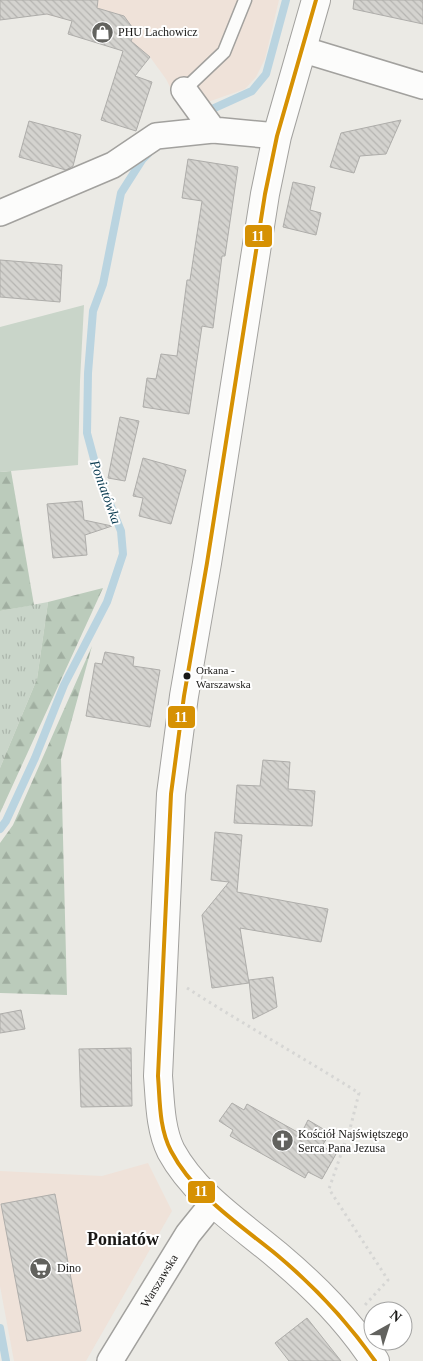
<svg xmlns="http://www.w3.org/2000/svg" width="423" height="1361" font-family="'Times New Roman',serif">
	<style>
		.commercial { fill: #efe2d9 }
		.grass { fill: url(#grass-tufts) }
		.forest { fill: url(#forest-firs) }
		.garden { fill: #c9d5c9 }
		.lines { fill: none; stroke-linecap: round; stroke-linejoin: round }
		.stream { stroke: #bad4e0; stroke-width: 8 }
		.building { fill: url(#building-back-hatch); stroke: #aeadaa }
		.service-casing { stroke: #a2a19e; stroke-width: 15 }
		.minor-casing { stroke: #a2a19e; stroke-width: 28 }
		.tertiary-casing { stroke: #a2a19e; stroke-width: 30 }
		.path { stroke: #d6d6d4; stroke-width: 3; stroke-dasharray: 2.5 4; stroke-linecap: butt }
		.service { stroke: #fcfcfb; stroke-width: 12 }
		.minor { stroke: #fcfcfb; stroke-width: 25 }
		.tertiary { stroke: #fcfcfb; stroke-width: 28 }
		.bus-1-casing { stroke: #fff; stroke-width: 8 }
		.bus-1 { stroke: #d69103; stroke-width: 4 }
		.bus-dot { fill: #191816; stroke: #fff; stroke-width: 2 }
		.labels { text-anchor: middle; stroke-width: 4; stroke-linejoin: round; paint-order: stroke }
		.bus-label { font-size: 11px; fill: #191816; stroke: #fff; text-anchor: start }
		.poi-label { font-size: 12px; fill: #191816; stroke: #fff; text-anchor: start }
		.street-label { font-size: 12px; fill: #191816; stroke: #fff }
		.water-label { font-size: 14px; font-style: italic; fill: #0c3d52; stroke: #fff }
		.district-label { font-size: 18px; font-weight: bold; fill: #191816; stroke: #fff }
		.line-badge { stroke: #fff; stroke-width: 2 }
		.badge-label { font-size: 14px; text-anchor: middle; font-weight: bold; fill: #fff }
	</style>
	<defs>
		<pattern id="grass-tufts" width="24" height="20" patternUnits="userSpaceOnUse" patternTransform="scale(1.25)"><rect width="24" height="20" fill="#c9d5c9"/><path d="M3 7l-1-3M5 7V3M7 7l1-3M15 17l-1-3M17 17v-4M19 17l1-3" fill="none" stroke="#acb6ac"/></pattern>
		<pattern id="forest-firs" width="22" height="20" patternUnits="userSpaceOnUse" patternTransform="scale(1.25)"><rect width="22" height="20" fill="#bbcbbb"/><path d="M5 1l3.5 6h-7zM16 11l3.5 6h-7z" fill="#a0aea0"/></pattern>
		<pattern id="building-back-hatch" width="6" height="6" patternUnits="userSpaceOnUse" patternTransform="scale(1.25)"><rect width="6" height="6" fill="#d4d3cf"/><path d="M-1 5l2 2M0 0l6 6M5-1l2 2" fill="none" stroke="#b5b4b1"/></pattern>
	</defs>
	<rect width="100%" height="100%" fill="#ebeae5"/>
	<!-- commercial -->
	<g class="commercial">
		<polygon points="0,0 279,0 265,59 256,77 245,89 182,111 166,79 150,57 68,34 72,21 25,9"/>
		<polygon points="148,1163 172,1211 86,1361 14,1361 0,1286 0,1171 102,1176"/>
	</g>
	<!-- grass -->
	<polygon class="grass" points="48,602 37,679 0,768 0,611"/>
	<!-- forest -->
	<g class="forest">
		<polygon points="11,471 34,605 0,611 0,472"/>
		<polygon points="103,588 0,813 0,768 37,679 48,602"/>
		<polygon points="92,646 61,759 67,995 0,993 0,843 13,825"/>
	</g>
	<!-- garden -->
	<polygon class="garden" points="84,305 80,381 78,465 0,472 0,327"/>
	<g class="lines">
		<!-- stream -->
		<g class="stream">
			<polyline points="210,110 252,91 266,74 286,0"/>
			<polyline points="0,829 6,821 35,758 64,685 107,602 123,554 121,531 98,474 87,433 88,373 93,311 103,284 121,193 142,160 148,154"/>
			<polyline points="0,1328 6,1361"/>
		</g>
	</g>
	<!-- building -->
	<g class="building">
		<polygon points="0,0 98,0 97,8 124,16 135,31 131,41 150,57 135,76 152,82 136,131 101,120 123,51 68,34 72,21 47,14 0,20"/>
		<polygon points="354,0 423,0 423,24 353,9"/>
		<polygon points="401,120 386,154 360,156 354,173 330,167 341,133"/>
		<polygon points="29,121 81,135 73,166 66,170 19,157"/>
		<polygon points="188,159 238,167 225,256 222,256 213,328 202,326 189,414 143,407 147,378 156,379 161,354 177,356 187,280 190,280 202,201 182,198"/>
		<polygon points="293,182 315,187 310,210 321,213 316,235 283,227"/>
		<polygon points="0,260 62,265 60,302 0,297"/>
		<polygon points="120,417 139,421 125,481 108,478"/>
		<polygon points="143,458 186,470 171,524 139,516 143,498 133,496"/>
		<polygon points="82,501 84,520 112,526 85,535 87,555 53,558 47,504"/>
		<polygon points="105,652 134,657 133,666 160,670 150,727 86,716 95,663 102,664"/>
		<polygon points="263,760 290,762 288,789 315,791 312,826 234,823 237,785 260,786"/>
		<polygon points="215,832 242,835 237,892 328,909 321,942 240,928 249,983 212,988 202,915 229,882 211,880"/>
		<polygon points="273,977 277,1007 253,1019 249,980"/>
		<polygon points="21,1010 25,1029 0,1033 0,1014"/>
		<polygon points="131,1048 132,1106 81,1107 79,1049"/>
		<polygon points="232,1103 244,1110 247,1104 301,1134 308,1120 330,1133 322,1146 336,1154 322,1179 308,1172 305,1178 230,1136 233,1130 219,1121"/>
		<polygon points="55,1194 81,1331 27,1341 1,1204"/>
		<polygon points="307,1318 341,1361 289,1361 275,1343"/>
	</g>
	<g class="lines">
		<defs>
			<polyline id="service" points="184,90 224,52 245,0"/>
			<g id="minor">
				<polyline points="301,49 423,86"/>
				<polyline points="184,90 213,130 277,136"/>
				<polyline points="0,213 113,165 156,136 213,130"/>
				<path id="s1" d="M110 1361 188 1234 213 1203"/>
			</g>
			<path id="tertiary" d="M316 0 277 136 265 194 207 563 184 696 171 794 158 1076C160 1100 160 1129 171 1151 195 1195 239 1223 277 1255 315 1287 347 1319 375 1361"/>
		</defs>
		<!-- service casing -->
		<use href="#service" class="service-casing"/>
		<!-- minor casing -->
		<use href="#minor" class="minor-casing"/>
		<!-- tertiary casing -->
		<use href="#tertiary" class="tertiary-casing"/>
		<!-- path -->
		<path class="path" d="M187 988C243 1024 302 1057 359 1093L351 1125 329 1189 388 1280 365 1305"/>
		<!-- service -->
		<use href="#service" class="service"/>
		<!-- minor -->
		<use href="#minor" class="minor"/>
		<!-- tertiary -->
		<use href="#tertiary" class="tertiary"/>
		<defs>
			<path id="bus-1" d="M316 0 277 136 265 194 207 563 184 696 171 794 158 1076C160 1101 159 1128 171 1151 194 1195 239 1224 277 1255 314 1286 347 1321 375 1361"/>
		</defs>
		<!-- bus-1 casing -->
		<use href="#bus-1" class="bus-1-casing"/>
		<!-- bus-1 -->
		<use href="#bus-1" class="bus-1"/>
	</g>
	<!-- icons -->
	<defs>
		<symbol id="shop-disc" viewBox="-11 -11 22 22"><circle r="9.5" fill="#62625e" stroke="#fff"/><path d="M-5-2.5h2.3a2.7 3.5 0 0 1 5.4 0H5L5.5 6h-11ZM-1.5-2.5h3a1.5 2.3 0 0 0-3 0Z" fill="#fff"/></symbol>
		<symbol id="church-disc" viewBox="-11 -11 22 22"><circle r="9.5" fill="#62625e" stroke="#fff"/><path d="M-1.2-6h2.4v3.5h3.3v2.4h-3.3V6h-2.4V-.1h-3.3v-2.4h3.3Z" fill="#fff"/></symbol>
		<symbol id="supermarket-disc" viewBox="-11 -11 22 22"><circle r="9.5" fill="#62625e" stroke="#fff"/><path d="M-6-5.5h2.5l.6 2H6L4.5 2H-2.5L-4.4-4H-6ZM-1.5 3.2a1.3 1.3 0 1 0 .1 0ZM3 3.2a1.3 1.3 0 1 0 .1 0Z" fill="#fff"/></symbol>
	</defs>
	<g fill-rule="evenodd">
		<use href="#shop-disc" x="90" y="20" width="25" height="25"/>
		<use href="#church-disc" x="270" y="1128" width="25" height="25"/>
		<use href="#supermarket-disc" x="28" y="1256" width="25" height="25"/>
	</g>
	<!-- markers -->
	<circle class="bus-dot" cx="187" cy="676" r="4.5"/>
	<g class="labels">
		<!-- bus labels -->
		<g class="bus-label">
			<text x="196" y="674">Orkana -<tspan x="196" dy="14">Warszawska</tspan></text>
		</g>
		<!-- poi labels -->
		<g class="poi-label">
			<text x="118" y="36">PHU Lachowicz</text>
			<text x="298" y="1138">Kościół Najświętszego<tspan x="298" dy="14">Serca Pana Jezusa</tspan></text>
			<text x="57" y="1272">Dino</text>
		</g>
		<!-- street labels -->
		<g class="street-label">
			<text dy="4" stroke="none"><textPath href="#s1" startOffset="94">Warszawska</textPath></text>
		</g>
		<!-- water labels -->
		<g class="water-label">
			<text transform="translate(106 492) rotate(70)" y="5">Poniatówka</text>
		</g>
		<!-- district labels -->
		<g class="district-label">
			<text x="123" y="1245">Poniatów</text>
		</g>
	</g>
	<g class="line-badge">
		<rect x="244" y="224" width="29" height="24" rx="5" fill="#d69103"/>
		<rect x="167" y="705" width="29" height="24" rx="5" fill="#d69103"/>
		<rect x="187" y="1180" width="29" height="24" rx="5" fill="#d69103"/>
	</g>
	<g class="badge-label">
		<text x="258" y="241">11</text>
		<text x="181" y="722">11</text>
		<text x="201" y="1196">11</text>
	</g>
	<!-- north arrow -->
	<g transform="translate(388 1326) rotate(39)"><circle r="24" fill="#ffffff" stroke="#a3a3a2"/>
	<path d="M0-4L9 19L0 12L-9 19Z" fill="#62625e"/>
	<text y="-8" font-size="14" font-weight="bold" text-anchor="middle" fill="#191816">N</text>
	</g>
</svg>
